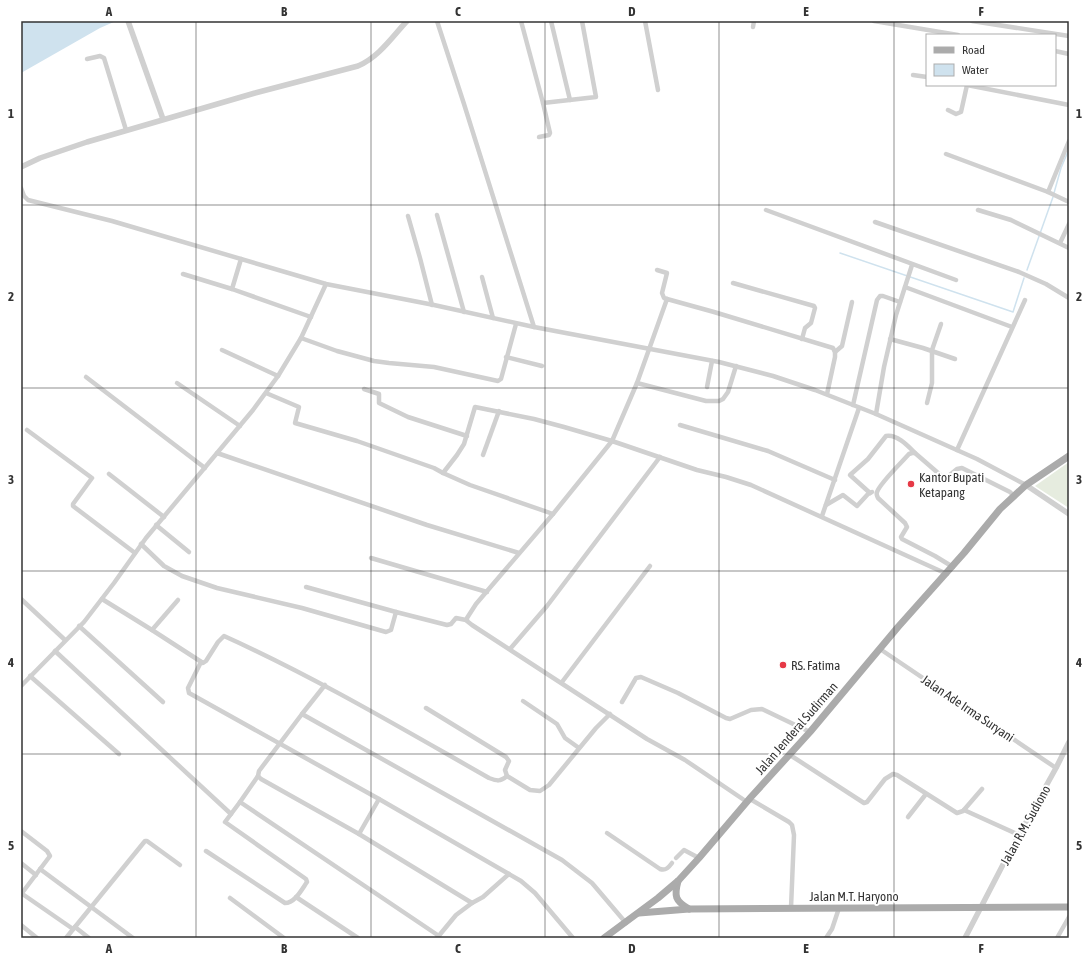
<svg xmlns="http://www.w3.org/2000/svg" width="1090" height="959" font-family="'Asap Condensed',sans-serif">
	<style>
		.green { fill: #e6ecdf }
		.water { fill: #cfe2ee }
		.lines { fill: none; stroke-linecap: round; stroke-linejoin: round }
		.stream { stroke: #cfe2ee; stroke-width: 1.5 }
		.minor { stroke: #d0d0d0; stroke-width: 4.5 }
		.tertiary { stroke: #d0d0d0; stroke-width: 5.5 }
		.primary { stroke: #ababab; stroke-width: 7 }
		.grid { fill: none; stroke: #333; stroke-width: 1; stroke-opacity: 0.55 }
		.poi-dot { fill: #e63946; stroke: #fff; stroke-width: 1.5 }
		.labels { text-anchor: middle; stroke-width: 4; stroke-linejoin: round; paint-order: stroke }
		.poi-label { font-size: 13px; fill: #333; stroke: #fff; text-anchor: start }
		.street-label { font-size: 13px; fill: #333; stroke: #fff }
		.neatline { fill: none; stroke: #333; stroke-width: 1.5 }
		.grid-label { font-size: 13px; text-anchor: middle; font-weight: bold; fill: #333 }
	</style>
	<rect width="100%" height="100%" fill="#fff"/>
	<!-- green -->
	<polygon class="green" points="1069,462 1069,508 1035,486"/>
	<!-- water -->
	<polygon class="water" points="21,21 116,21 100,28 21,73"/>
	<g class="lines">
		<!-- stream -->
		<g class="stream">
			<polyline points="1054,193 1061,168 1069,149"/>
			<polyline points="840,253 1013,312 1024,278"/>
			<polyline points="1027,270 1053,197"/>
		</g>
		<!-- minor -->
		<g class="minor">
			<polyline points="437,21 464,104 534,327"/>
			<polyline points="521,21 543,103 550,133 549,135 539,137"/>
			<polyline points="551,21 570,100"/>
			<polyline points="645,21 658,90"/>
			<polyline points="874,21 958,35"/>
			<polyline points="972,21 1069,36"/>
			<polyline points="753,27 754,21"/>
			<polyline points="1055,51 1069,54"/>
			<polyline points="87,59 100,56 104,58 126,130"/>
			<polyline points="913,75 927,77"/>
			<polyline points="543,103 596,97 582,21"/>
			<polyline points="948,110 956,114 961,112 967,85 1069,105"/>
			<polyline points="946,154 1048,192 1069,202"/>
			<polyline points="21,188 24,196 28,200 112,221 326,284 434,305 534,327 719,362 773,376 815,390 876,414 977,459 1026,485"/>
			<polyline points="1048,192 1069,141"/>
			<polyline points="766,210 956,280"/>
			<polyline points="978,210 1011,220 1069,248"/>
			<polyline points="437,215 464,312"/>
			<polyline points="408,216 420,258 432,305"/>
			<polyline points="875,222 1019,272 1046,284 1069,298"/>
			<polyline points="1060,243 1069,224"/>
			<polyline points="657,270 667,273 662,293 664,298 667,299"/>
			<polyline points="183,274 232,289 311,317"/>
			<polyline points="482,277 493,318"/>
			<polyline points="733,283 814,306 815,308 811,323 805,328 802,339"/>
			<polyline points="905,287 1012,327"/>
			<polyline points="232,289 241,259"/>
			<polyline points="301,338 337,351 374,361 389,363 434,367 498,381 501,379 516,324"/>
			<polyline points="890,339 923,348 955,359"/>
			<polyline points="222,350 278,376"/>
			<polyline points="835,352 842,346 852,302"/>
			<polyline points="506,357 542,366"/>
			<polyline points="86,377 205,468"/>
			<polyline points="177,383 240,426"/>
			<polyline points="637,383 706,401 719,401 723,399 728,392 736,366"/>
			<polyline points="707,387 712,361"/>
			<polyline points="364,389 379,394 379,403 408,417 467,436"/>
			<polyline points="266,393 299,407 295,423 357,441 434,468 443,473"/>
			<polyline points="927,403 932,383 932,350 941,324"/>
			<polyline points="853,405 877,300 880,296 883,296 900,302"/>
			<polyline points="876,414 884,367 896,315 912,265"/>
			<polyline points="680,425 768,451 835,480"/>
			<polyline points="27,430 92,478 73,504 73,506 135,553"/>
			<polyline points="957,450 1025,300"/>
			<polyline points="217,453 427,525 519,553"/>
			<polyline points="483,455 499,411"/>
			<polyline points="109,474 164,517"/>
			<path d="M870 493 850 475 868 459 886 436C897 434 908 446 915 453"/>
			<polyline points="826,505 843,495 857,506 868,494 872,492"/>
			<polyline points="553,514 470,485 443,473 457,455 464,444 475,407 534,419 564,427 612,441 697,470 726,477 751,485 947,574"/>
			<polyline points="822,516 859,408"/>
			<polyline points="156,525 189,552"/>
			<polyline points="141,544 164,566 182,576 217,588 302,608 386,632 391,630 396,612 447,625 451,624 456,618 466,620"/>
			<polyline points="371,558 487,592"/>
			<path d="M953 567 935 556 902 539 901 537 907 527 905 523 878 498C877 495 876 495 877 492 880 483 902 462 909 454L912 453H915L945 479 957 469 962 468 1010 492 1014 496"/>
			<polyline points="306,587 396,612"/>
			<polyline points="21,599 65,640"/>
			<polyline points="102,599 152,630 178,600"/>
			<polyline points="79,626 163,702"/>
			<path d="M152 630 203 663 206 661 218 642 224 636C315 677 401 728 489 778 497 781 500 782 507 776"/>
			<polyline points="510,649 547,606 660,457"/>
			<polyline points="880,649 1056,768"/>
			<polyline points="55,651 231,814"/>
			<polyline points="201,662 188,688 189,693 379,799 521,881 535,893 573,938"/>
			<polyline points="30,676 119,754"/>
			<polyline points="562,682 650,566"/>
			<polyline points="21,686 84,622 114,583 146,538 253,410 278,376 301,338 326,284"/>
			<polyline points="523,701 557,724 565,738 579,748"/>
			<polyline points="622,702 636,678 641,677 678,693 726,718 730,719 751,710 762,709 810,732"/>
			<polyline points="426,708 506,757 509,761 505,770 507,776 530,790 540,791 549,785 596,728 610,714"/>
			<polyline points="302,714 325,685"/>
			<polyline points="790,755 864,803 867,802 885,779 893,774 897,775 957,813 963,811 982,789"/>
			<polyline points="750,799 789,822 792,825 794,835 791,908"/>
			<polyline points="240,802 258,776"/>
			<polyline points="747,802 685,760 647,739 472,625 467,621 467,618 476,604 553,514 612,441 637,383 667,299 714,312 833,348 835,352 835,357 827,394"/>
			<polyline points="964,810 1019,835"/>
			<polyline points="908,817 926,794"/>
			<polyline points="21,831 47,851 50,856 22,893"/>
			<path d="M607 833 660 869C666 871 669 867 672 863"/>
			<polyline points="359,834 379,799"/>
			<path d="M206 851 285 903C295 903 302 889 307 882L306 879 225 822 240 802 439 936"/>
			<polyline points="676,858 684,850 699,858"/>
			<polyline points="21,863 36,875"/>
			<polyline points="40,869 133,938"/>
			<polyline points="509,874 483,897 472,903 359,834 261,779 258,776 259,771 302,714 562,860 592,883 626,923"/>
			<polyline points="21,893 73,929"/>
			<polyline points="296,897 358,938"/>
			<polyline points="230,898 284,938"/>
			<polyline points="21,925 37,938"/>
			<polyline points="75,927 89,938"/>
			<polyline points="66,938 145,841 147,841 180,865"/>
			<polyline points="437,938 456,915 472,903"/>
			<polyline points="826,938 832,929 839,908"/>
			<polyline points="1057,938 1069,917"/>
		</g>
		<!-- tertiary -->
		<g class="tertiary">
			<polyline points="128,21 163,119"/>
			<path d="M21 167 40 158 87 142 255 93 358 66C379 57 392 37 407 21"/>
			<polyline points="1026,485 1069,514"/>
			<polyline points="965,938 1009,853 1056,768 1069,742"/>
		</g>
		<!-- primary -->
		<g class="primary">
			<path d="M678 881C674 896 675 901 689 909"/>
			<polyline points="639,913 689,909 1069,907"/>
			<polyline points="604,938 658,898 678,881 699,858 751,797 810,732 898,627 964,553 1000,509 1026,485 1069,456"/>
		</g>
	</g>
	<!-- grid -->
	<path class="grid" d="M196 21V938M371 21V938M545 21V938M719 21V938M894 21V938M21 205H1069M21 388H1069M21 571H1069M21 754H1069"/>
	<!-- markers -->
	<g class="poi-dot">
		<circle cx="911" cy="484" r="4"/>
		<circle cx="783" cy="665" r="4"/>
	</g>
	<g class="labels">
		<!-- poi labels -->
		<g class="poi-label">
			<text x="919" y="482">Kantor Bupati<tspan x="919" dy="15">Ketapang</tspan></text>
			<text x="791" y="670">RS. Fatima</text>
		</g>
		<!-- street labels -->
		<g class="street-label">
			<text transform="translate(968 708) rotate(34)" y="5">Jalan Ade Irma Suryani</text>
			<text transform="translate(796 728) rotate(-49)" y="5">Jalan Jenderal Sudirman</text>
			<text transform="translate(1025 825) rotate(-61)" y="5">Jalan R.M. Sudiono</text>
			<text x="854" y="901">Jalan M.T. Haryono</text>
		</g>
	</g>
	<!-- border -->
	<rect width="1090" height="959" fill="none" stroke="#ffffff" stroke-width="44"/>
	<!-- legend -->
	<rect x="926" y="34" width="130" height="52" fill="#ffffff" stroke="#adadad"/>
	<rect x="934" y="47" width="20" height="6" fill="#ababab" stroke="#adadad"/>
	<text x="962" y="54" font-size="12" fill="#333333">Road</text>
	<rect x="934" y="64" width="20" height="12" fill="#cfe2ee" stroke="#adadad"/>
	<text x="962" y="74" font-size="12" fill="#333333">Water</text>
	<rect x="22" y="22" width="1046" height="915" class="neatline"/>
	<g class="grid-label">
		<text x="109" y="16">A</text>
		<text x="284" y="16">B</text>
		<text x="458" y="16">C</text>
		<text x="632" y="16">D</text>
		<text x="806" y="16">E</text>
		<text x="981" y="16">F</text>
		<text x="11" y="118">1</text>
		<text x="1079" y="118">1</text>
		<text x="11" y="301">2</text>
		<text x="1079" y="301">2</text>
		<text x="11" y="484">3</text>
		<text x="1079" y="484">3</text>
		<text x="11" y="667">4</text>
		<text x="1079" y="667">4</text>
		<text x="11" y="850">5</text>
		<text x="1079" y="850">5</text>
		<text x="109" y="953">A</text>
		<text x="284" y="953">B</text>
		<text x="458" y="953">C</text>
		<text x="632" y="953">D</text>
		<text x="806" y="953">E</text>
		<text x="981" y="953">F</text>
	</g>
</svg>
